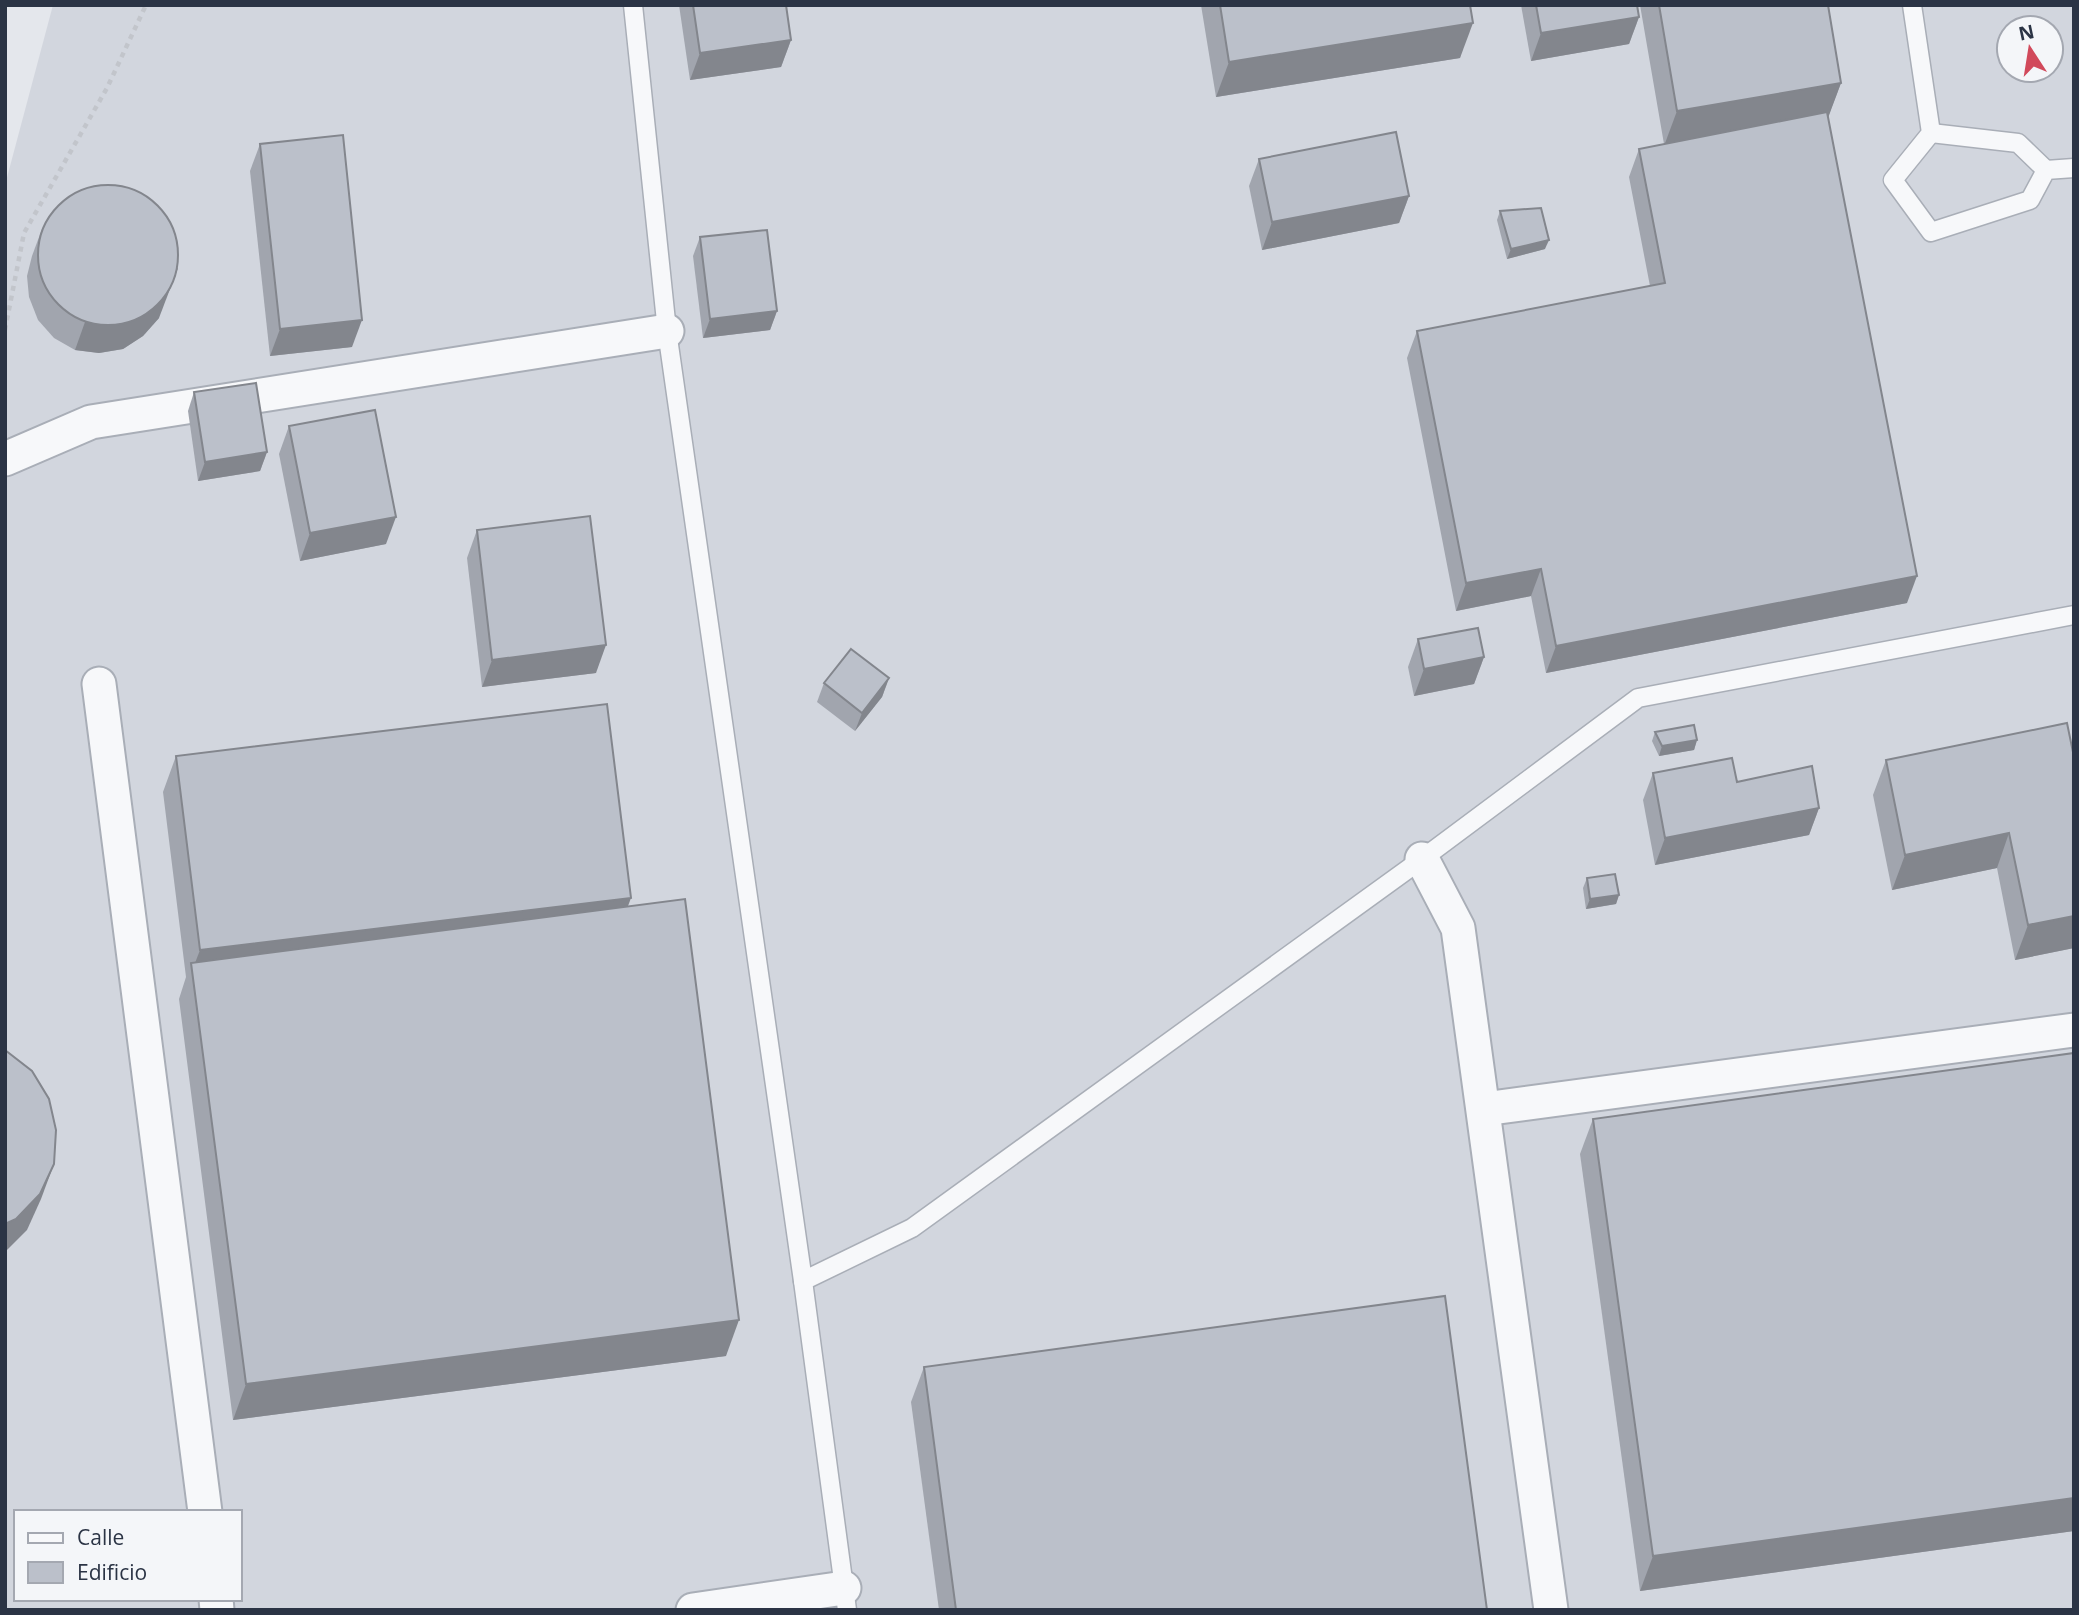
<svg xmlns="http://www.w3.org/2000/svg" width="2079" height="1615" font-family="'Open Sans',sans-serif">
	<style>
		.built { fill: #d2d6de; fill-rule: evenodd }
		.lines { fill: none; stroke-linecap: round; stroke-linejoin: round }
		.lane-casing { stroke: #a9aeb7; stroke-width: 21 }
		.street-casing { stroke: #a9aeb7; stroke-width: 37 }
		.path { stroke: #c2c5cb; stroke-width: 4.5; stroke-dasharray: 5 5; stroke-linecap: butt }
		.lane { stroke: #f7f8fa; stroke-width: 18 }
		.street { stroke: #f7f8fa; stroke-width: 33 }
		.wall { fill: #a1a5ae }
		.shaded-wall { fill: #83868d }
		.building { fill: #bbc0ca; stroke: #83868d; stroke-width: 2 }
	</style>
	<rect width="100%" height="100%" fill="#e4e7ec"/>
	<!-- built -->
	<path class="built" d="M53 5H2074V1610H5V185ZM2009 28H2051V70H2009ZM16 1512H240V1599H16Z"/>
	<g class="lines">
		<defs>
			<g id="lane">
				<polyline points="633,5 667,331 803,1281 847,1610"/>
				<polyline points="1912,5 1931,133 1893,180 1931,232 2030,200 2046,170 2074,168"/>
				<polyline points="1931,133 2018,143 2046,170"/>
				<polyline points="803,1281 912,1228 1422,859 1638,698 2074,615"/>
			</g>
			<g id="street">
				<polyline points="5,459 91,422 667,331"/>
				<polyline points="99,684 205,1512"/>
				<polyline points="1422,859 1458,928 1551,1610"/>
				<polyline points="1484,1109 2074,1030"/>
				<polyline points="216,1599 217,1610"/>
				<polyline points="693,1610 844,1588"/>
			</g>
		</defs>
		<!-- lane casing -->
		<use href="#lane" class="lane-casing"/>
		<!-- street casing -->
		<use href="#street" class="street-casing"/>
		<!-- path -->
		<polyline class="path" points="5,330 24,233 107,88 146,5"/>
		<!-- lane -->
		<use href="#lane" class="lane"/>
		<!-- street -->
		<use href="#street" class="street"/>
	</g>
	<!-- wall -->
	<g class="wall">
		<polygon points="679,5 786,5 791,40 781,67 690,80"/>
		<polygon points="1201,5 1470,5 1460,58 1216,97"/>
		<polygon points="1521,5 1637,5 1639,17 1629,44 1531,61"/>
		<polygon points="1640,5 1828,5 1841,83 1828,117 1907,603 1546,673 1531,596 1456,611 1407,358 1417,331 1650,286 1629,177 1639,149 1664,144"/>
		<polygon points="260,144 352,347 270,356 250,171"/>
		<polygon points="1259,159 1409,196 1399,223 1262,250 1249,186"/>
		<polygon points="1500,211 1545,249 1507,259 1497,220"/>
		<polygon points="42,229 159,318 143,336 123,349 99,353 75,350 54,338 38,320 29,297 27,276 32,256"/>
		<polygon points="700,237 777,311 770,330 703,338 693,256"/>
		<polygon points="194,392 267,452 260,471 198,481 188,411"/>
		<polygon points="289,426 386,544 300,561 279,454"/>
		<polygon points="477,530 596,673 482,687 467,558"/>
		<polygon points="1418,639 1484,657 1474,684 1414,696 1408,667"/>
		<polygon points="889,678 882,697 855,731 817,702 824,683"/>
		<polygon points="1655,732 1697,740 1694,750 1659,756 1652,741"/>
		<polygon points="176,756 628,907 726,1356 233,1420 179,999 186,977 163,792"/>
		<polygon points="2074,757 2074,948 2015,960 1997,868 1892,890 1873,795 1886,760"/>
		<polygon points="1653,773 1737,782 1819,808 1809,835 1655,865 1643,800"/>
		<polygon points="1587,878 1619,895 1616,904 1586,909 1583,888"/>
		<polygon points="2074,1053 2074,1531 1640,1591 1580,1154 1593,1119"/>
		<polygon points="924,1367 1487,1610 939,1610 911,1402"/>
	</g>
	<!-- shaded-wall -->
	<g class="shaded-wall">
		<polygon points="1639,17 1629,44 1531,61 1541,33"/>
		<polygon points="1473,23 1460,58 1216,97 1229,62"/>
		<polygon points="791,40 781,67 690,80 700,53"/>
		<polygon points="1841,83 1828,118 1664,146 1677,111"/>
		<polygon points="1409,196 1399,223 1262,250 1272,222"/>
		<polygon points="1549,240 1545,249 1507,259 1511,249"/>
		<polygon points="178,268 159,318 143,336 123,349 99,353 75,350 85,322"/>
		<polygon points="777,311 770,330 703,338 710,319"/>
		<polygon points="362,320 352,347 270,356 280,329"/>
		<polygon points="267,452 260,471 198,481 205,462"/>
		<polygon points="396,517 386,544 300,561 310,533"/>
		<polygon points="1541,569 1531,596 1456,611 1466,583"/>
		<polygon points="1917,576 1907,603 1546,673 1556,646"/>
		<polygon points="606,645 596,673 482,687 492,660"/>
		<polygon points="1484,657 1474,684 1414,696 1424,669"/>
		<polygon points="889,678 882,697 855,731 862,713"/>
		<polygon points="1697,740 1694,750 1659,756 1662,746"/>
		<polygon points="1819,808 1809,835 1655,865 1665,838"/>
		<polygon points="2009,833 1997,868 1892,890 1905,855"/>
		<polygon points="1619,895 1616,904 1586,909 1590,899"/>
		<polygon points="631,898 618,933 192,971 200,950"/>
		<polygon points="2074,916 2074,948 2015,960 2028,925"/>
		<polygon points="54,1164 41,1199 27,1230 5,1252 5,1224"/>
		<polygon points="739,1320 726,1356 233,1420 246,1384"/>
		<polygon points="2074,1498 2074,1531 1640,1591 1653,1556"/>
	</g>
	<!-- building -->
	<g class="building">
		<polygon points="693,5 786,5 791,40 700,53"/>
		<polygon points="1220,5 1470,5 1473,23 1229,62"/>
		<polygon points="1536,5 1637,5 1639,17 1541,33"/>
		<polygon points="1659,5 1828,5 1841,83 1677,111"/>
		<polygon points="1827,112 1917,576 1556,646 1541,569 1466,583 1417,331 1665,283 1639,149"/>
		<polygon points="1396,132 1409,196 1272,222 1259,159"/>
		<polygon points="343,135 362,320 280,329 260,144"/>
		<circle cx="108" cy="255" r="70"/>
		<polygon points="1541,208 1549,240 1511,249 1500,211"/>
		<polygon points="767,230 777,311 710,319 700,237"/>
		<polygon points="256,383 267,452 205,462 194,392"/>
		<polygon points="375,410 396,517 310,533 289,426"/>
		<polygon points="590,516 606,645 492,660 477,530"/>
		<polygon points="1478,628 1484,657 1424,669 1418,639"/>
		<polygon points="851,649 889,678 862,713 824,683"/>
		<polygon points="607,704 631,898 200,950 176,756"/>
		<polygon points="2067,723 2074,757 2074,916 2028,925 2009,833 1905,855 1886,760"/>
		<polygon points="1694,725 1697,740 1662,746 1655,732"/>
		<polygon points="1732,758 1737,782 1812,766 1819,808 1665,838 1653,773"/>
		<polygon points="1615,874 1619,895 1590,899 1587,878"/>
		<polygon points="685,899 739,1320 246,1384 191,963"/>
		<polygon points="5,1050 32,1071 49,1099 56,1130 54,1164 40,1194 16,1219 5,1224"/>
		<polygon points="2074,1053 2074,1498 1653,1556 1593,1119"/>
		<polygon points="1445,1296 1487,1610 956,1610 924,1367"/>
	</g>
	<!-- border -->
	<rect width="2079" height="1615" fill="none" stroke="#2b3445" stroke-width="14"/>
	<!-- legend -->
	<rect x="14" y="1510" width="228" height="91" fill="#f4f6f9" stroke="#a4a8b1" stroke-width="2"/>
	<rect x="28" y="1533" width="35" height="10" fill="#f7f8fa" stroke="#a4a8b1" stroke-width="2"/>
	<text x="77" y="1545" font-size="21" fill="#2b3445">Calle</text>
	<rect x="28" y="1562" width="35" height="21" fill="#bbc0ca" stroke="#a4a8b1" stroke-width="2"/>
	<text x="77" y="1580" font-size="21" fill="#2b3445">Edificio</text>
	<!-- north arrow -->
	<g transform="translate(2030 49) rotate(348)"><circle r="33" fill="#f4f6f9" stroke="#a4a8b1" stroke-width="2"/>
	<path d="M0-5L12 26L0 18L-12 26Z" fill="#d1495b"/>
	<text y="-10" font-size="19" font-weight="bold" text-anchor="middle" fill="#2b3445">N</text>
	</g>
</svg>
